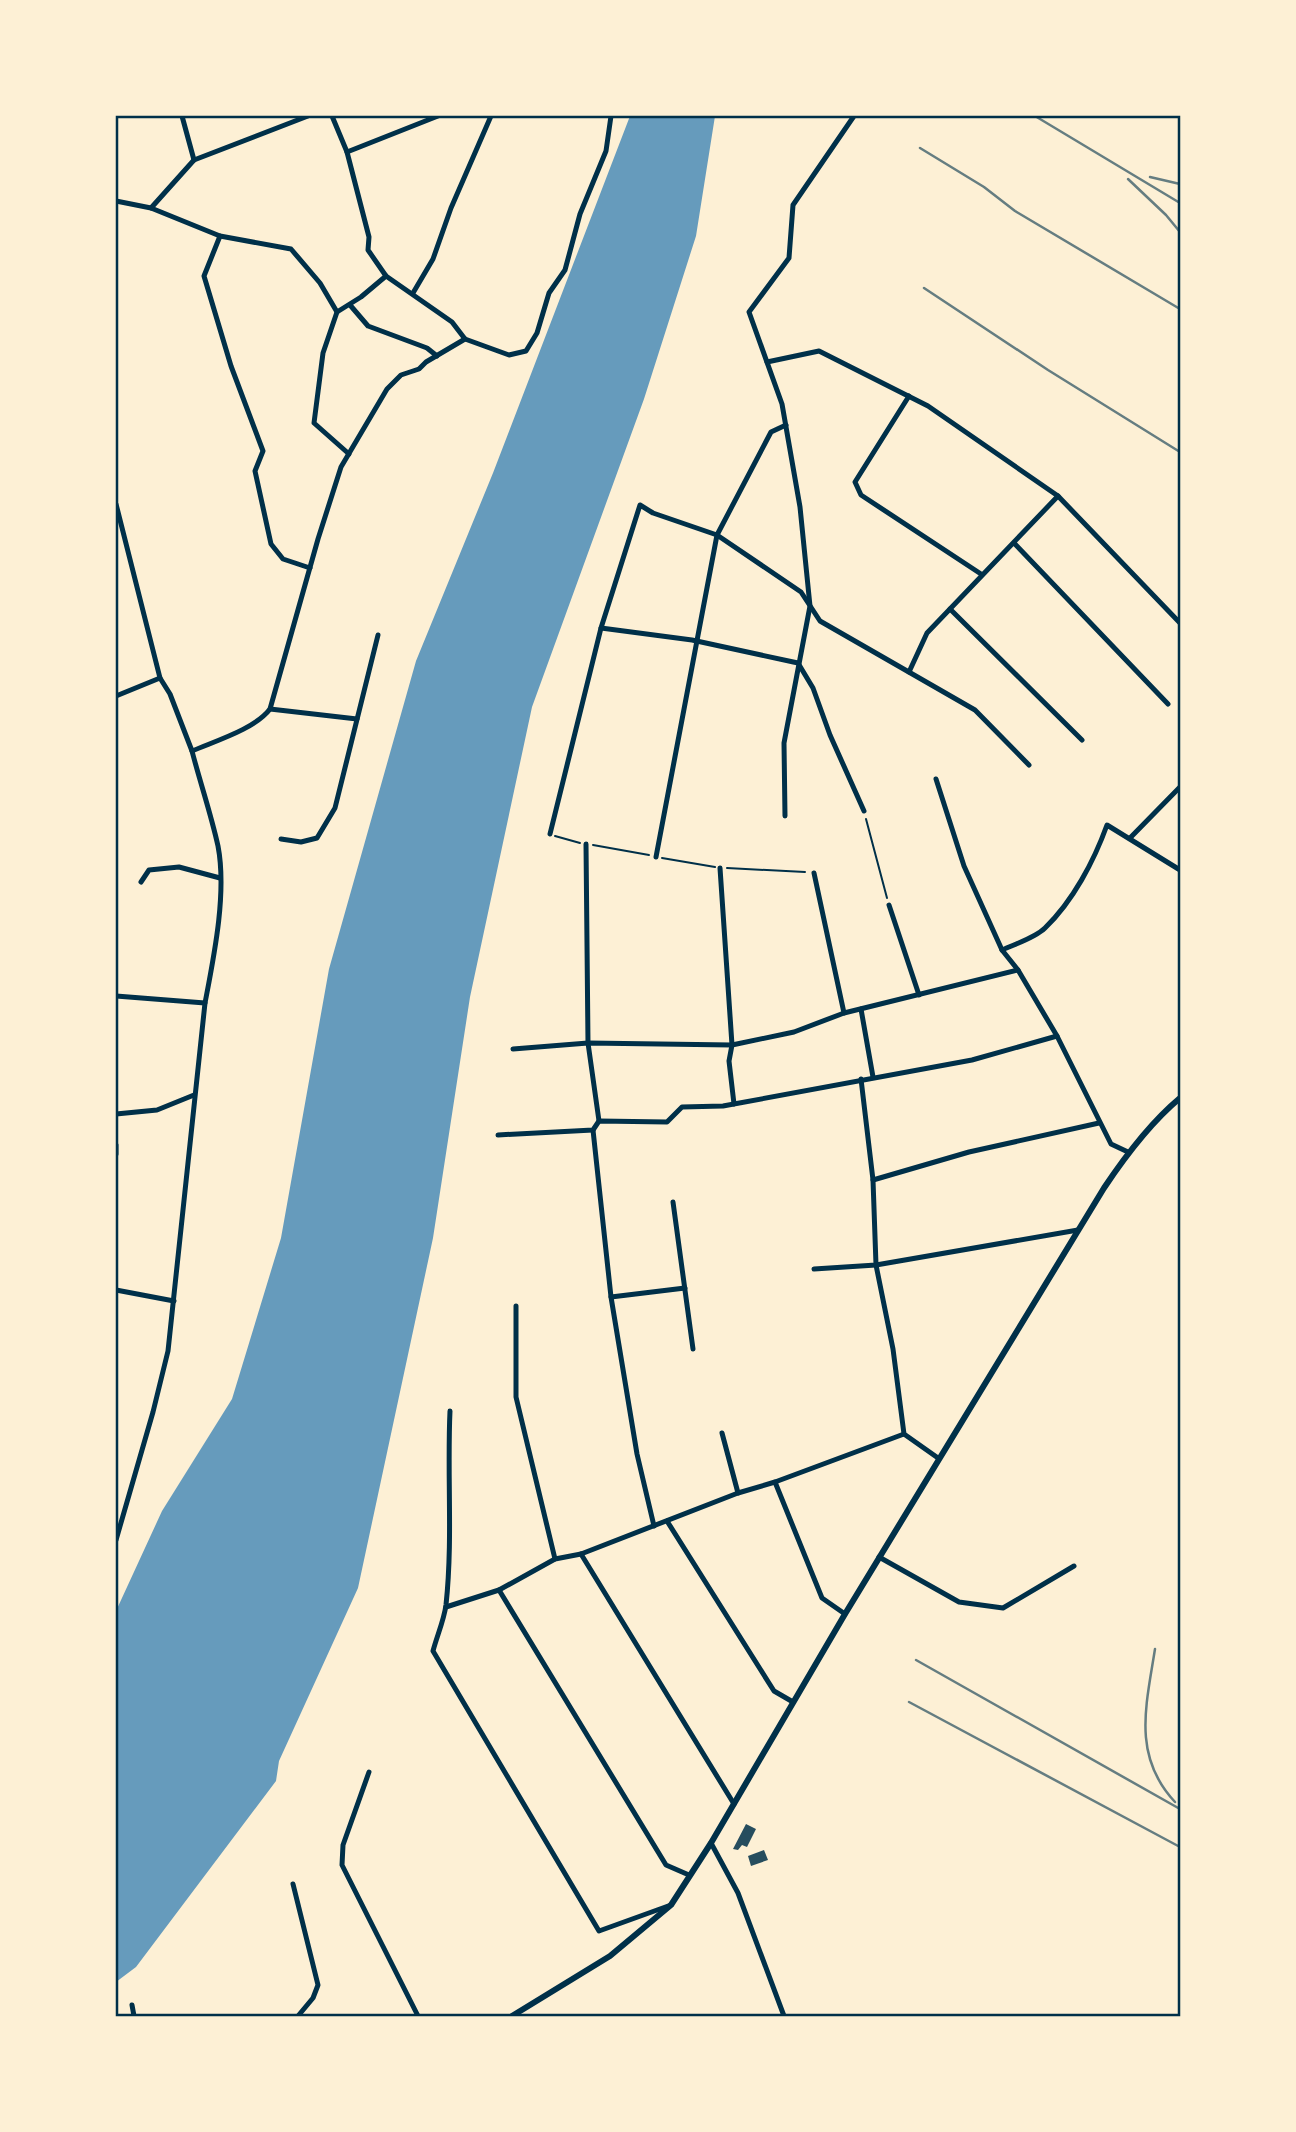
<svg xmlns="http://www.w3.org/2000/svg" width="1296" height="2132" font-family="Inter,sans-serif">
	<style>
		.water { fill: #669bbc }
		.building { fill: #264d5e }
		.lines { fill: none; stroke-linecap: round; stroke-linejoin: round }
		.path { stroke: #003049; stroke-width: 2 }
		.minor { stroke: #003049; stroke-width: 5 }
		.tertiary { stroke: #003049; stroke-width: 6 }
		.rail { stroke: #657d81; stroke-width: 2.5 }
		.neatline { fill: none; stroke: #003049; stroke-width: 2.5 }
	</style>
	<rect width="100%" height="100%" fill="#fdf0d5"/>
	<!-- water -->
	<polygon class="water" points="630,116 715,116 696,236 644,399 532,707 470,997 433,1238 358,1588 279,1761 276,1781 136,1967 116,1982 116,1611 162,1511 232,1399 281,1238 329,969 416,661 493,473"/>
	<!-- building -->
	<g class="building">
		<polygon points="746,1824 756,1829 747,1847 742,1845 738,1850 733,1849"/>
		<polygon points="764,1850 768,1860 751,1866 748,1856"/>
	</g>
	<g class="lines">
		<!-- path -->
		<g class="path">
			<polyline points="866,819 887,898"/>
			<polyline points="555,836 580,843"/>
			<polyline points="593,845 649,855"/>
			<polyline points="662,858 715,867"/>
			<polyline points="727,868 805,872"/>
		</g>
		<!-- minor -->
		<g class="minor">
			<polyline points="182,116 194,160"/>
			<polyline points="332,116 347,152 369,237 368,250 386,276 452,322 465,339 509,355 526,351 537,333 549,293 565,270 580,214 606,151 611,116"/>
			<polyline points="347,152 438,116"/>
			<polyline points="116,201 151,208 220,236 291,249 320,283 337,312"/>
			<polyline points="151,208 194,160 308,116"/>
			<polyline points="220,236 204,276 231,366 263,451 255,471 271,544 283,559 310,568"/>
			<polyline points="413,293 433,259 451,208 491,116"/>
			<polyline points="350,305 368,326 427,348 437,356"/>
			<polyline points="767,362 819,351 928,406 1058,496 1180,623"/>
			<polyline points="909,396 855,482 861,495 981,574"/>
			<polyline points="349,454 314,423 323,353 337,312 361,297 386,276"/>
			<path d="M116 504 160 678 170 694 192 751C215 741 255 729 270 709L318 539 341 467 387 389 401 375 419 369 426 362 465 339"/>
			<polyline points="1014,543 1168,704"/>
			<polyline points="950,609 1082,740"/>
			<polyline points="601,628 692,640 798,663 813,688 830,735 864,811"/>
			<polyline points="909,672 927,633 1058,496"/>
			<polyline points="116,696 160,678"/>
			<polyline points="270,709 357,719"/>
			<polyline points="936,779 964,866 1002,950 1018,970 1057,1036 1111,1144 1128,1152"/>
			<polyline points="785,816 784,743 810,606 800,507 782,404 749,312 789,258 793,205 854,116"/>
			<polyline points="550,834 601,628 640,505 653,513 717,535 801,592 820,621 975,710 1029,765"/>
			<polyline points="1130,838 1180,787"/>
			<polyline points="281,839 301,842 317,838 335,808 378,635"/>
			<polyline points="586,844 588,1043 599,1121"/>
			<polyline points="656,857 717,535 771,432 786,425"/>
			<polyline points="720,868 732,1045 729,1061 734,1104"/>
			<polyline points="814,873 844,1013"/>
			<polyline points="141,882 149,870 179,867 220,878"/>
			<polyline points="889,905 919,995"/>
			<path d="M1002 950C1015 944 1035 938 1045 928 1073 901 1094 861 1107 825L1180 870"/>
			<polyline points="116,996 205,1003"/>
			<polyline points="861,1009 873,1077"/>
			<polyline points="513,1049 588,1043 732,1045 794,1032 844,1013 1018,970"/>
			<polyline points="861,1079 873,1180 876,1265 893,1349 904,1434 938,1458"/>
			<polyline points="116,1114 157,1110 194,1095"/>
			<polyline points="593,1130 611,1297 637,1454 654,1526"/>
			<polyline points="498,1135 593,1130 599,1121 667,1122 682,1107 723,1106 972,1060 1057,1036"/>
			<polyline points="116,1145 116,1154"/>
			<polyline points="873,1180 969,1152 1099,1123"/>
			<polyline points="673,1202 693,1349"/>
			<polyline points="814,1269 876,1265 1078,1230"/>
			<polyline points="116,1290 174,1301"/>
			<polyline points="611,1297 685,1288"/>
			<polyline points="516,1306 516,1397 555,1559"/>
			<path d="M450 1411C447 1475 453 1540 446 1605 444 1620 437 1636 433 1651L599 1931 671 1905"/>
			<polyline points="722,1433 738,1493"/>
			<polyline points="775,1482 822,1598 845,1614"/>
			<polyline points="667,1521 774,1691 793,1702"/>
			<path d="M116 1540 153 1412 168 1351 205 1003C214 956 227 893 218 846 211 814 200 782 192 751"/>
			<polyline points="581,1554 734,1804"/>
			<polyline points="879,1557 959,1602 1003,1608 1074,1566"/>
			<polyline points="499,1590 666,1865 689,1875"/>
			<polyline points="446,1607 499,1590 555,1559 581,1554 738,1493 775,1482 904,1434"/>
			<polyline points="369,1772 343,1845 342,1865 418,2016"/>
			<polyline points="711,1843 738,1893 784,2016"/>
			<polyline points="293,1884 318,1985 313,1998 298,2016"/>
			<polyline points="132,2005 134,2016"/>
		</g>
		<!-- tertiary -->
		<path class="tertiary" d="M512 2016 610 1956 671 1905 711 1843 845 1614 1104 1188C1126 1155 1150 1123 1180 1098"/>
		<!-- rail -->
		<g class="rail">
			<polyline points="1035,116 1180,203"/>
			<polyline points="920,148 984,187 1015,211 1180,309"/>
			<polyline points="1150,177 1180,184"/>
			<polyline points="1128,179 1166,215 1180,232"/>
			<polyline points="924,288 1048,370 1180,452"/>
			<path d="M1155 1649C1146 1706 1132 1756 1175 1802"/>
			<polyline points="916,1660 1180,1809"/>
			<polyline points="909,1702 1180,1847"/>
		</g>
	</g>
	<!-- border -->
	<rect width="1296" height="2132" fill="none" stroke="#fdf0d5" stroke-width="234"/>
	<rect x="117" y="117" width="1062" height="1898" class="neatline"/>
</svg>
